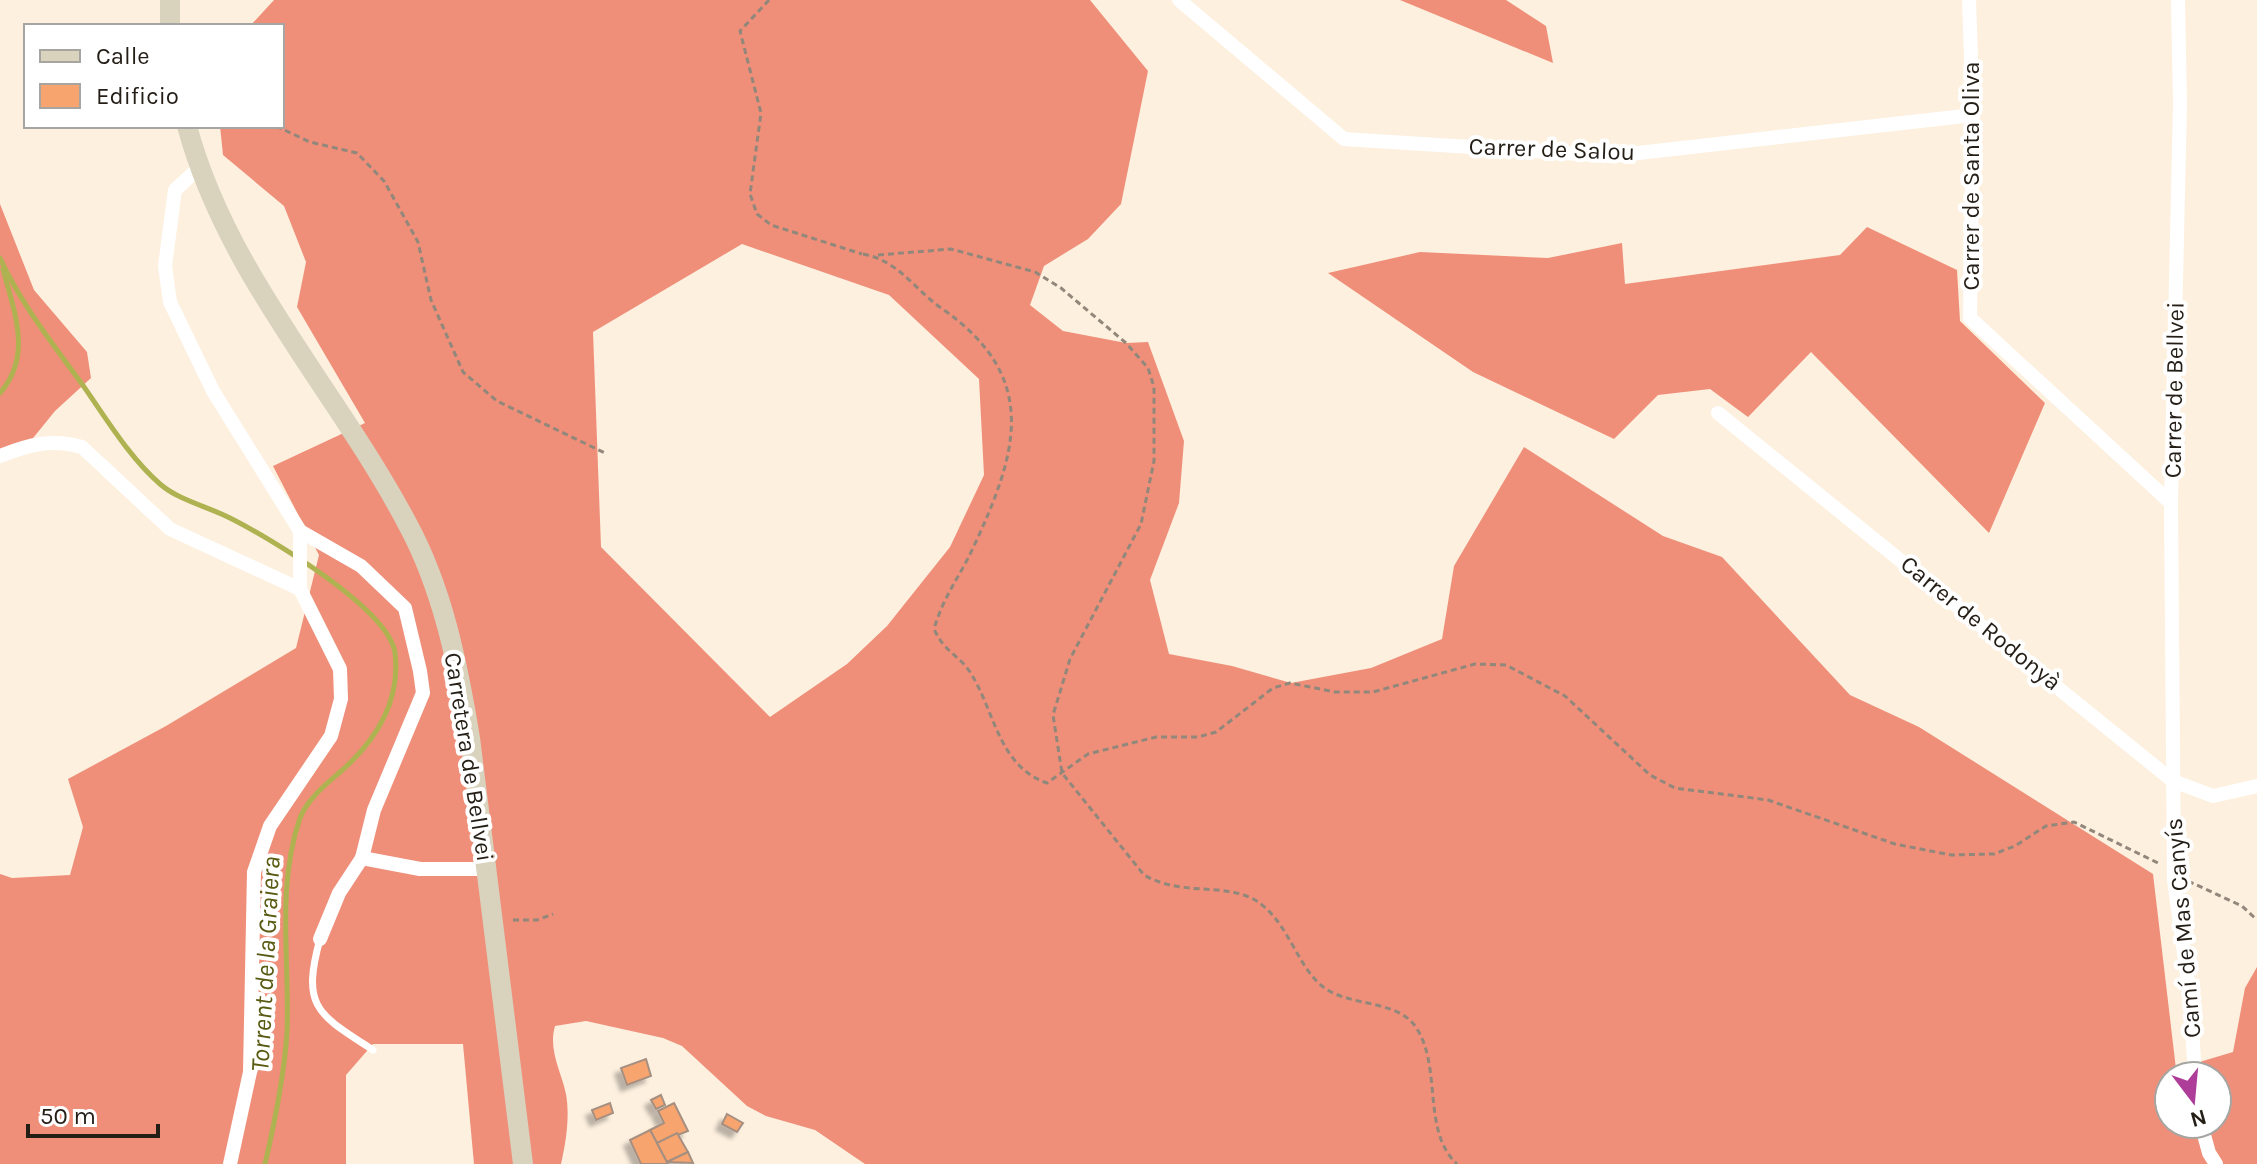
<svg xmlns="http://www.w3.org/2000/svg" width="2257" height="1164" font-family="Karla,sans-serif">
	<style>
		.forest { fill: #ef8f79; fill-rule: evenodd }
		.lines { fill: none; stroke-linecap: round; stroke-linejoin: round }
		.stream { stroke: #afb250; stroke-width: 5 }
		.building { fill: #f8a46e; stroke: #a58f81; stroke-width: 2; filter: url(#shadow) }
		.path { stroke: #91877b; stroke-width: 3; stroke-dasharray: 6 4; stroke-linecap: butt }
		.lane { stroke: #fff; stroke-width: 7 }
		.street { stroke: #fff; stroke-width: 14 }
		.secondary { stroke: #d9d2bd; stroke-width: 20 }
		.labels { text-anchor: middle; stroke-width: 8; stroke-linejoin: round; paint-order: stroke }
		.street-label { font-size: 24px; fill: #241e17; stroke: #fff }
		.water-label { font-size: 26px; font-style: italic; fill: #595b12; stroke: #fff }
	</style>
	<defs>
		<filter id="shadow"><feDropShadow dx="-6" dy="6" stdDeviation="2" flood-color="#0004"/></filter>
	</defs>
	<rect width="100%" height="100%" fill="#fdf0df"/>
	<!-- forest -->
	<g class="forest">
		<path d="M274 0H1090L1148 71 1121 204 1088 239 1044 266 1030 305 1063 331 1126 343 1148 342 1184 441 1179 503 1150 580 1169 654 1232 666 1291 683 1371 668 1442 639 1454 566 1524 447 1663 536 1722 557 1850 695 1919 727 2153 874 2176 1069 2233 1052 2245 988 2257 967V1164H865L815 1130 766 1116 747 1106 682 1046 663 1038 586 1021 555 1026C548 1050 561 1071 566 1094 570 1117 566 1142 561 1164H474L463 1044H373L346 1075V1164H0V874L12 878 70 875 83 827 68 779 166 726 296 648 319 555 273 466 365 423 297 307 306 262 284 206 223 155 220 126H282V26H250ZM742 244 889 295 979 379 984 475 950 547 887 626 847 664 770 717 601 547 593 332ZM2169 1076H2217V1124H2169Z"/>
		<polygon points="1400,0 1506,0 1546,26 1553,63"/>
		<polygon points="0,204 34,290 87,352 91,378 55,411 25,448 0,459"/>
		<polygon points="1867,227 1957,270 1960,321 2045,403 1989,533 1811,352 1748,417 1710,389 1658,395 1614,439 1473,372 1328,273 1420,252 1548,258 1622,243 1625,284 1840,255"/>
	</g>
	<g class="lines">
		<!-- stream -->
		<g class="stream">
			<path d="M0 258C21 304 53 344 82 384 106 418 129 457 160 484 178 500 209 507 230 518 270 538 389 609 395 653 401 703 375 742 339 773 325 785 307 800 300 818 276 888 290 960 287 1033 284 1077 275 1121 265 1164"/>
			<path d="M0 393C33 355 14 312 3 269"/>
		</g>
	</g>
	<!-- building -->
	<g class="building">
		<polygon points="646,1059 651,1076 627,1085 621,1068"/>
		<polygon points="661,1095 665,1105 656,1109 651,1100"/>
		<polygon points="610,1103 613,1113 596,1120 592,1110"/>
		<polygon points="674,1103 688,1131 657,1143 650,1130 664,1123 658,1111"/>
		<polygon points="727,1114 743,1123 737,1132 722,1124"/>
		<polygon points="650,1130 657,1143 668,1164 641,1164 630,1140"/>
		<polygon points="677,1133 688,1152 667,1162 657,1143"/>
		<polygon points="688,1152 693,1163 667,1162"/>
	</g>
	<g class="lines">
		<!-- path -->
		<g class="path">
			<polyline points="769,0 740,31 761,113 750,194 757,214 771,225 862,254"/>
			<polyline points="276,126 310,142 357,153 384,181 418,242 431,300 463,372 497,401 607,454"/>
			<path d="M863 254C899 261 913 288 941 308 1041 377 1018 452 973 548 959 578 944 595 934 629 945 653 958 654 970 672 995 711 998 766 1047 783L1088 754 1156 737H1198L1216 732 1273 688 1290 683 1335 692H1373L1475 664 1506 665 1565 696 1650 775 1675 788 1768 800 1895 844 1951 855 1994 854 2015 846 2046 826 2074 822 2158 863"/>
			<path d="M878 255 951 249 1035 272 1061 288 1126 343 1148 368 1154 387V461L1141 524 1070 659 1053 715 1062 773 1144 875C1182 897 1224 882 1255 900 1288 920 1296 965 1322 986 1347 1007 1396 999 1415 1026 1443 1065 1421 1131 1457 1164"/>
			<polyline points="2188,881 2242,906 2257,920"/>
			<polyline points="513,920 537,920 553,914"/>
		</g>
		<!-- lane -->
		<path class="lane" d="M320 939C301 1008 318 1014 373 1050"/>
		<!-- street -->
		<g class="street">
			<polyline points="1179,0 1344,139 1612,156 1973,115"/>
			<polyline points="1969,0 1973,115 1970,318 2171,503"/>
			<polyline points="2178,0 2180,104 2171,503 2174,880 2190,997 2195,1076"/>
			<polyline points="199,168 175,190 165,266 170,302 213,391 300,531 300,589 340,669 341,699 331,736 270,826 254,872 250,1072 230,1164"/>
			<polyline points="1718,413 2173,781 2213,796 2257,786"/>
			<path d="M0 456C28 445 52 438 82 447L170 529 300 589"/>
			<polyline points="300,531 361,566 405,608 420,671 423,693 374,810 362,858"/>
			<polyline points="320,939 339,893 362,858 420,869 488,869"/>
			<polyline points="2201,1124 2209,1153 2216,1164"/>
		</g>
		<!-- secondary -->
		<g class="secondary">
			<polyline points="170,0 170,26"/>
			<path d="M187 126C227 275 336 389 407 523 443 589 458 665 470 738L523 1164"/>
		</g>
	</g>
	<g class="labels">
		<!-- street labels -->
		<g class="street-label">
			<text transform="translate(1552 149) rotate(2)" y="8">Carrer de Salou</text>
			<text transform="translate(1971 176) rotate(-90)" y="8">Carrer de Santa Oliva</text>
			<text transform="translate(2174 390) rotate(-89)" y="8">Carrer de Bellvei</text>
			<text transform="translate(1981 623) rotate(39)" y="8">Carrer de Rodonyà</text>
			<text transform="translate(469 757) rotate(81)" y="8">Carretera de Bellvei</text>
			<text transform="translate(2183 928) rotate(-95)" y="8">Camí de Mas Canyís</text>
		</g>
		<!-- water labels -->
		<g class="water-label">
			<text transform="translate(265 964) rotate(-87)" y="9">Torrent de la Graiera</text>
		</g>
	</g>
	<!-- legend -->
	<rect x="24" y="24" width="260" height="104" fill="#ffffff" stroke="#a7a5a2" stroke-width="2"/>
	<rect x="40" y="50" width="40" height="12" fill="#d9d2bd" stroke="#a7a5a2" stroke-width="2"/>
	<text x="96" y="64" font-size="24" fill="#241e17">Calle</text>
	<rect x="40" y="84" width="40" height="24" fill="#f8a46e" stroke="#a7a5a2" stroke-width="2"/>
	<text x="96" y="104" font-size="24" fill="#241e17">Edificio</text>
	<!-- north arrow -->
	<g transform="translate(2193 1100) rotate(164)"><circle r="38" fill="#ffffff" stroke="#a7a5a2" stroke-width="2"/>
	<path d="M0-6L14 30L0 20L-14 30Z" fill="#ad3d99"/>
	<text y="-12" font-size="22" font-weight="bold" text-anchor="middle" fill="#241e17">N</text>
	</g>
	<!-- scale -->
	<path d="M28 1124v12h130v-12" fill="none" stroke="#241e17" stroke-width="4"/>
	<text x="40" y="1124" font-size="24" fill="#241e17" stroke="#ffffff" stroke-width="6" paint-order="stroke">50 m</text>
</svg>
